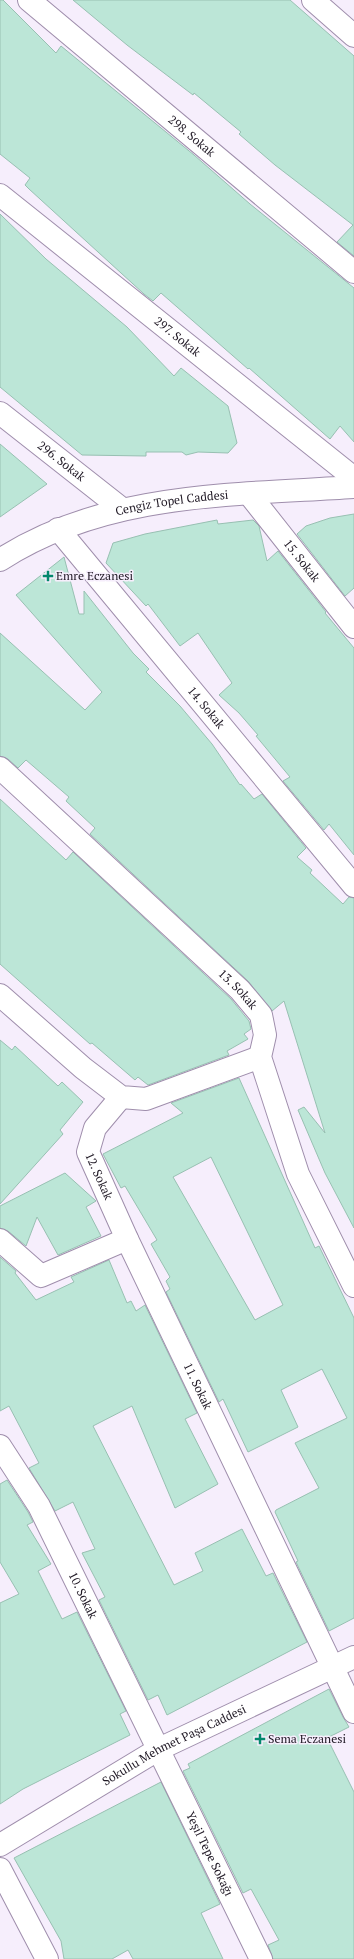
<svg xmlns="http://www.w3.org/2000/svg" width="354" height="1959" font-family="'PT Serif',serif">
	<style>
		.building { fill: #bce6d7; stroke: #98c0b2; fill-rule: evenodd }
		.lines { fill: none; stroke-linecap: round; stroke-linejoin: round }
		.street-casing { stroke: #9f8eac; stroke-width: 24 }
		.secondary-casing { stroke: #9f8eac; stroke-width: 24 }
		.street { stroke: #fff; stroke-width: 22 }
		.secondary { stroke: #fff; stroke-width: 22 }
		.poi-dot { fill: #02886c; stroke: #f6eefc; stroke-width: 1.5 }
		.labels { text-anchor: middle; stroke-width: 3; stroke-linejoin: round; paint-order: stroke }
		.street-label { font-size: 12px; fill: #1f1824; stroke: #f6eefc }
		.poi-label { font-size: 12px; fill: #1f1824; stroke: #f6eefc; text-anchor: start }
	</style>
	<rect width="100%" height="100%" fill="#f6eefc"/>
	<!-- building -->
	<g class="building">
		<polygon points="0,0 3,0 56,53 61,46 194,155 250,204 354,288 354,442 340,426 330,439 249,368 248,369 161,293 153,301 144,294 29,189 25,185 30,178 0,154"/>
		<polygon points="73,0 290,0 354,56 354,256 337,242 353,225 275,165 239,134 241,132 194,93 193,95 127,45"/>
		<polygon points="0,214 46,259 127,327 174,376 181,368 228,406 237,443 228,453 198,452 186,455 182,452 146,452 146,456 82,455 0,387"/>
		<polygon points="0,444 47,484 0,517"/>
		<polygon points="354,514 354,588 345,596 297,534 306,526 330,518"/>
		<polygon points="217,520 218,524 253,520 259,526 267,561 278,551 326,612 325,613 354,648 354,855 329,824 324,830 283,781 290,777 256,736 258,735 239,713 219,695 232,683 198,633 180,646 148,604 146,606 106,563 113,543 145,534"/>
		<polygon points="64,557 79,614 84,614 84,591 133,653 149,669 146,672 180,706 212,744 240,785 241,784 254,799 262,794 306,848 297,857 312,870 310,873 343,904 349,897 354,898 354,1228 325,1173 298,1110 304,1107 325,1133 284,1001 272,1011 248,981 90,834 95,828 66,801 69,797 26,760 18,768 8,759 0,756 0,633 85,710 102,692 16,595"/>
		<polygon points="0,799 66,860 73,852 231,999 249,1021 251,1029 244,1034 248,1039 227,1051 229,1055 148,1085 138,1077 135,1080 92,1043 90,1044 0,964"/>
		<polygon points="0,1040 12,1050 15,1046 58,1086 62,1082 83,1102 60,1130 63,1134 0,1204"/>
		<path d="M239 1078 315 1248 319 1246 354 1318V1618L329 1631 296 1562 298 1561 275 1512 276 1510 319 1488 295 1443 347 1418 322 1369 281 1390 298 1427 248 1452 223 1399 219 1402 166 1292 170 1289 166 1281 170 1277 151 1244 157 1240 125 1186 121 1188 103 1154 183 1113 171 1103ZM211 1157 283 1305 255 1320 173 1177Z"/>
		<polygon points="65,1173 96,1201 86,1207 101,1236 58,1255 37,1217 26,1246 8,1231 0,1228 0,1206"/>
		<polygon points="0,1257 16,1271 15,1273 36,1300 74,1282 71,1277 109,1260 127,1303 131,1301 136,1311 145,1305 197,1413 185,1419 218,1484 175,1508 132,1406 93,1426 174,1585 203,1571 195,1553 242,1529 266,1576 273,1573 307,1642 167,1715 158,1695 148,1700 99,1600 105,1597 82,1553 95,1549 73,1502 55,1511 29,1468 39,1463 9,1406 0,1411"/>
		<polygon points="7,1480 28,1512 33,1522 27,1525 51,1564 38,1571 62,1619 77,1612 126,1711 120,1714 130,1735 23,1789 0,1804 0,1603 19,1594 0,1562 0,1484"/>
		<polygon points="329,1689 343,1717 349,1727 327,1738 354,1792 354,1959 273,1959 268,1945 279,1940 251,1889 243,1893 183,1771 190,1768 188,1764"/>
		<polygon points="161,1782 220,1904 201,1913 223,1959 133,1959 128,1950 112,1959 64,1959 61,1941 14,1858"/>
	</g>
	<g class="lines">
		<defs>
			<g id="street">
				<path id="s1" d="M29 0 354 272"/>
				<polyline points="313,0 354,36"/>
				<path id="s2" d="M0 195 354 478"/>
				<path id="s3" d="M0 413 122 509"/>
				<path id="s4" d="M249 494 354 627"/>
				<path id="s5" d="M58 529 354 886"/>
				<path id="s6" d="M0 768 240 990 261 1015 265 1035 260 1057 298 1174 354 1286"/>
				<polyline points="0,995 83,1068 121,1097 146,1099 260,1057"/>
				<path id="s7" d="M121 1097 95 1128 88 1152 127 1239 354 1712"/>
				<polyline points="0,1240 41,1276 127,1239"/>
				<path id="s8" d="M0 1446 39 1506 261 1959"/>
				<path id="s9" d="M0 1845 159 1749 354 1657"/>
				<polyline points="0,1869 47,1959"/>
			</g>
			<g id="secondary">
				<path id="s10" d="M0 560C105 492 233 495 354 487"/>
			</g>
		</defs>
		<!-- street casing -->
		<use href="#street" class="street-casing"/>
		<!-- secondary casing -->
		<use href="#secondary" class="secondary-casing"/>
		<!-- street -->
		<use href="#street" class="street"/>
		<!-- secondary -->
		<use href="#secondary" class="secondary"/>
	</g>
	<!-- markers -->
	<g class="poi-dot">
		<path d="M46 570h4v4h4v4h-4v4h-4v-4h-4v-4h4z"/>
		<path d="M258 1733h4v4h4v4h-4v4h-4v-4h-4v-4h4z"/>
	</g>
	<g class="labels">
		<!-- street labels -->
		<g class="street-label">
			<text dy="4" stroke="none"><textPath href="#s1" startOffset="212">298. Sokak</textPath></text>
			<text dy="4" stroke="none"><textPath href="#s2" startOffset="227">297. Sokak</textPath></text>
			<text dy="4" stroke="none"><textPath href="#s3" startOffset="78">296. Sokak</textPath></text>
			<text dy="4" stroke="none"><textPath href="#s10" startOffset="183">Cengiz Topel Caddesi</textPath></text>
			<text dy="4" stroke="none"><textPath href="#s4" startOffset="85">15. Sokak</textPath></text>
			<text dy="4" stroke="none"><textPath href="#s5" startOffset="232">14. Sokak</textPath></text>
			<text dy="4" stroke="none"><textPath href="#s6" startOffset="325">13. Sokak</textPath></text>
			<text dy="4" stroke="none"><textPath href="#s7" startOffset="92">12. Sokak</textPath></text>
			<text dy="4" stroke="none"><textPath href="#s7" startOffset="324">11. Sokak</textPath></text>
			<text dy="4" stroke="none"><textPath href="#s8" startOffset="171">10. Sokak</textPath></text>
			<text dy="4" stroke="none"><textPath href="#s9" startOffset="201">Sokullu Mehmet Paşa Caddesi</textPath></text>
			<text dy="4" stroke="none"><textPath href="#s8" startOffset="459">Yeşil Tepe Sokağı</textPath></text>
		</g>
		<!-- poi labels -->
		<g class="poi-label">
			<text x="56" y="580">Emre Eczanesi</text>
			<text x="268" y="1743">Sema Eczanesi</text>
		</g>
	</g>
</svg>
